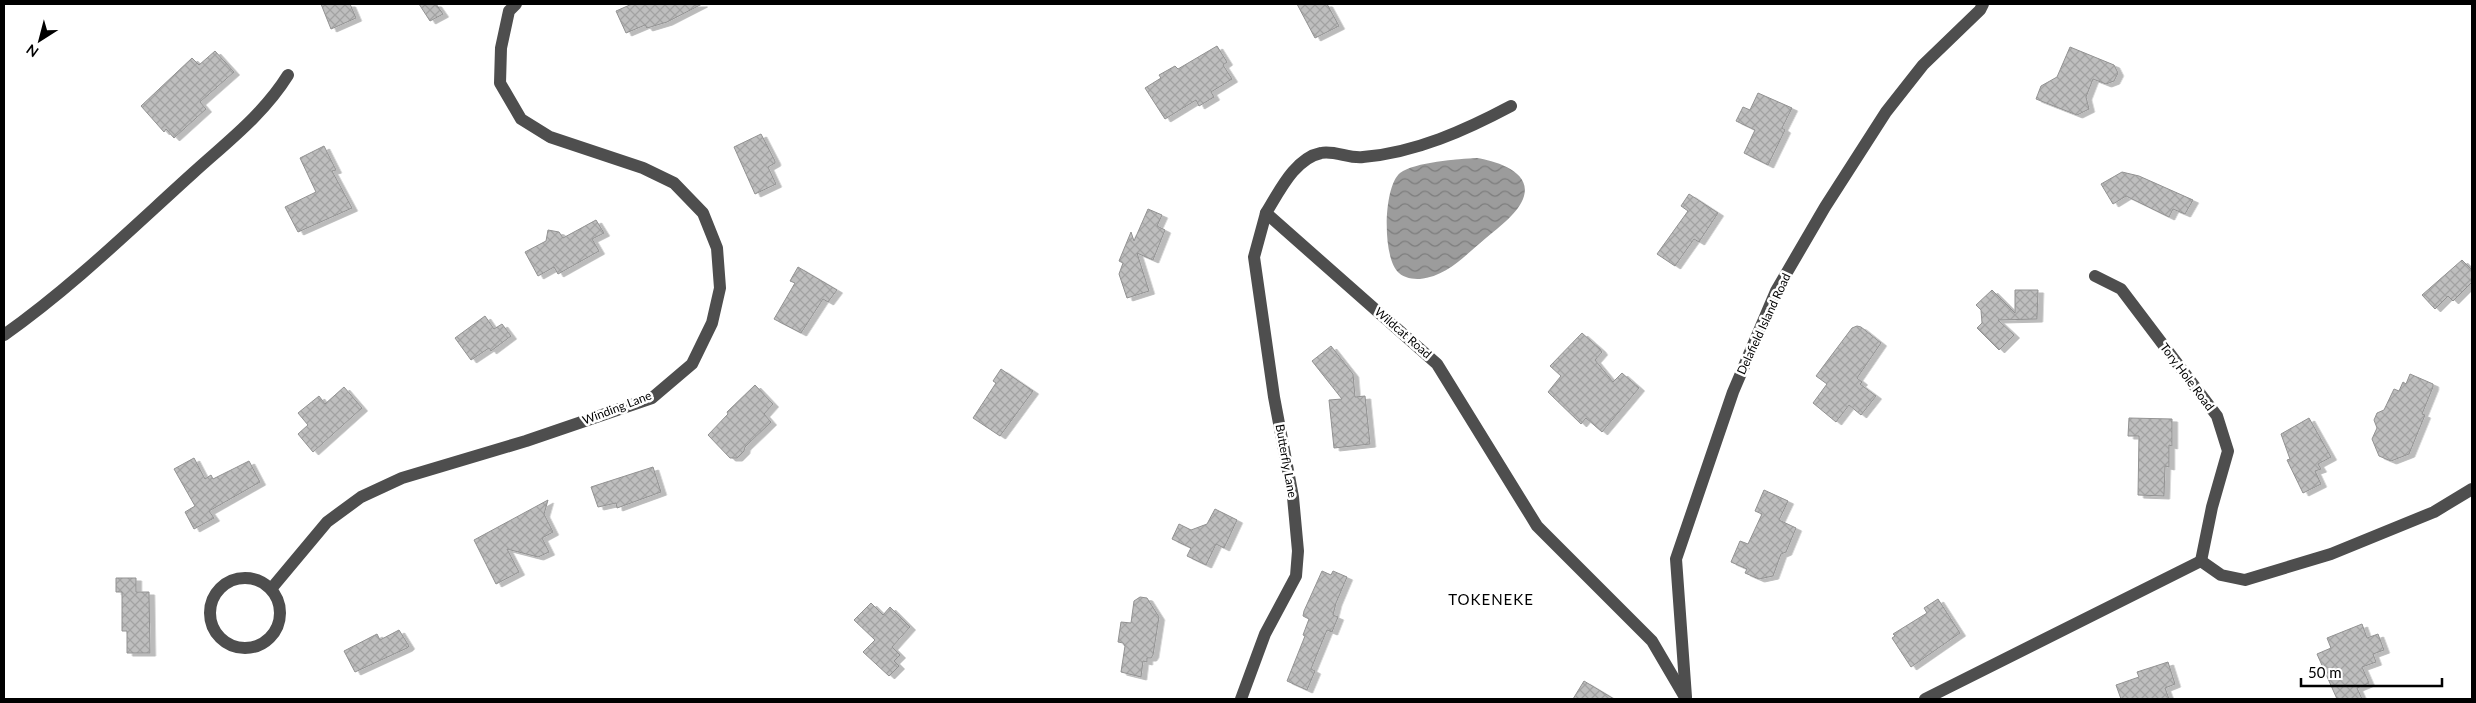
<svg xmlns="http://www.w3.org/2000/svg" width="2476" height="703" font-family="Lato,sans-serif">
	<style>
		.water { fill: url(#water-waves) }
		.building { fill: url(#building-cross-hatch); stroke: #929292; filter: url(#shadow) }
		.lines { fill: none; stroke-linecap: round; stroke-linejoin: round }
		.minor { stroke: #4e4e4e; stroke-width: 12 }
		.labels { text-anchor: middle; stroke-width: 5; stroke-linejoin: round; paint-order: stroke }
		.street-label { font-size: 12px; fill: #000; stroke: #fff }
		.quarter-label { font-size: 15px; letter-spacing: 1px; fill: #000; stroke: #fff }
	</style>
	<defs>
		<pattern id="water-waves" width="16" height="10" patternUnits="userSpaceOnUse" patternTransform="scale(1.25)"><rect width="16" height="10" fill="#9c9c9c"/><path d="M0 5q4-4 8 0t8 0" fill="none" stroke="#7d7d7d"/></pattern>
		<pattern id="building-cross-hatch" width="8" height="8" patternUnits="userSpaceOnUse" patternTransform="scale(1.25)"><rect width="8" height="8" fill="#bebebe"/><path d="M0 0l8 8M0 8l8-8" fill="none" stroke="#a2a2a2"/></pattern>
		<filter id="shadow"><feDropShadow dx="5.5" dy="3" stdDeviation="0" flood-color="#0004"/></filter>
	</defs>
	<rect width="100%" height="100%" fill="#fff"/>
	<!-- water -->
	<path class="water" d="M1477 158C1495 161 1531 171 1524 196 1519 213 1499 227 1486 238 1465 255 1448 276 1420 279 1413 279 1404 278 1399 273 1382 259 1383 187 1400 173 1415 162 1458 159 1477 158Z"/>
	<!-- building -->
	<g class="building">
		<polygon points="321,4 350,4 356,18 331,29"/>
		<polygon points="419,4 436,4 443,14 430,21"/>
		<polygon points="632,4 702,4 667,22 647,28 645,25 626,33 616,11"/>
		<polygon points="1297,4 1327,4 1339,26 1315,38"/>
		<polygon points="1217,46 1227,62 1223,65 1232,79 1211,92 1214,97 1199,106 1196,100 1165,119 1145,88 1161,78 1159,75 1175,66 1178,69"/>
		<polygon points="2070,47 2114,65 2118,73 2114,81 2106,84 2093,79 2086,97 2089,109 2077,115 2036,99 2041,86 2057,77"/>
		<polygon points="215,51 234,72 200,102 206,109 174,138 166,129 164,132 141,106 192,58 199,65"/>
		<polygon points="1758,93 1792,108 1782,128 1785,130 1768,165 1744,153 1755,130 1736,121 1743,107 1750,110"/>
		<polygon points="761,134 775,161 775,163 768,167 776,184 755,194 734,147"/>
		<polygon points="324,146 336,170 332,171 352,208 298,232 285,207 316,192 300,158"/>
		<polygon points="2122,172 2139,176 2193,200 2185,214 2173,209 2169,217 2126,196 2113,204 2101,184"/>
		<polygon points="1689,194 1718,213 1699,242 1694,239 1675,266 1657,254 1688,211 1681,206"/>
		<polygon points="1148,209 1162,215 1157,226 1165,230 1153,260 1137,253 1149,291 1127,298 1119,274 1123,263 1119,261 1131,232 1134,241"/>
		<polygon points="596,220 604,233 592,239 599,251 558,274 554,267 538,276 525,252 546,241 548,230 559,232 563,238"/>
		<polygon points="2462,260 2472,270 2472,282 2453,301 2448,296 2435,309 2422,295"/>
		<polygon points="798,267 837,290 828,302 823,299 801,333 774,319 795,283 790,281"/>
		<polygon points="1992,290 2015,313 2015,290 2038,290 2037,319 1998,320 2014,335 1999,350 1977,328 1982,323 1981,310 1976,305"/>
		<polygon points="485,316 494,329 502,324 511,336 491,351 489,348 471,360 455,338"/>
		<polygon points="1857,326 1861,327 1881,343 1857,378 1862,382 1860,384 1876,396 1861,415 1849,405 1836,422 1813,403 1827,384 1816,376 1852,328"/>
		<polygon points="1582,333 1600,349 1602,352 1595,360 1613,382 1622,373 1639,388 1602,432 1586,418 1581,424 1548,392 1561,376 1550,366"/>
		<polygon points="1331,346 1353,374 1355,397 1365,396 1370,444 1334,448 1329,400 1342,399 1312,361"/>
		<polygon points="1001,369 1033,391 1000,436 973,418 996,383 993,381"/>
		<polygon points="2410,374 2433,384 2433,387 2422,414 2425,415 2409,454 2391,461 2379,456 2372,439 2377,428 2374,420 2377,413 2384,410 2394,389 2399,391 2403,382 2406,384"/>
		<polygon points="755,385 773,404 764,414 771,422 745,447 744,451 737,458 730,458 708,435 728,414 727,412"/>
		<polygon points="344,387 362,408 313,452 298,434 308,425 298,413 319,396 325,404"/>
		<polygon points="2129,418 2172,419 2172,446 2169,445 2169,467 2165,466 2164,496 2138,495 2139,436 2128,436"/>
		<polygon points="2309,418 2331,457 2318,464 2321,469 2315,471 2321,484 2303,493 2287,460 2290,459 2281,434"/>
		<polygon points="194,458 205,479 211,475 213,479 249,461 260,482 209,511 214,518 194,529 185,512 195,506 174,469"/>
		<polygon points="653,467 661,492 617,508 616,503 598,507 591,487"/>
		<polygon points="1764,490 1788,501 1779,520 1796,528 1786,552 1781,554 1773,576 1759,579 1745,573 1747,569 1731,562 1740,541 1748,544 1762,514 1755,511"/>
		<polygon points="548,500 544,514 553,532 542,538 549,552 538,557 507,549 519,572 496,584 474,540"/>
		<polygon points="1215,509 1237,520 1224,548 1216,544 1206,565 1187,556 1191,548 1172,539 1179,524 1191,530 1207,524"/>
		<polygon points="1322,571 1331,575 1333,571 1347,577 1336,603 1333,615 1338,617 1332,632 1327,630 1311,669 1315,671 1307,690 1287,681 1305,636 1303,635 1309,619 1303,616 1304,611"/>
		<polygon points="116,578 136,578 136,592 149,592 150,653 127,653 127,631 122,631 122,592 116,592"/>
		<polygon points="1140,597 1147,598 1159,617 1153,655 1151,658 1147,658 1147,662 1143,661 1141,677 1121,672 1125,646 1123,643 1118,642 1121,622 1131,623 1134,601"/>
		<polygon points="1938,599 1960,633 1911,667 1892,638 1895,636 1893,634 1927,613 1924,608"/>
		<polygon points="871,603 883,615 890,607 910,627 892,647 900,655 894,661 899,666 889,676 863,652 875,640 854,620"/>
		<polygon points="2362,624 2367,638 2378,634 2384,650 2373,654 2376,662 2362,667 2369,683 2357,688 2362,699 2337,699 2317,654 2331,648 2327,638"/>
		<polygon points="399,630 409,646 407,648 355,672 344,651 377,634 380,640"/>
		<polygon points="2168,662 2175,684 2165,688 2169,699 2121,699 2116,685 2139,677 2137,672"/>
		<polygon points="1584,681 1614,699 1573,699"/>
	</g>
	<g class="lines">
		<!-- minor -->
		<g class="minor">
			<path d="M1511 106C1466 130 1415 153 1363 157 1350 159 1334 150 1321 153 1295 158 1279 192 1266 213L1437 364 1537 526 1652 641 1686 699"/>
			<polyline points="2095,276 2121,289 2217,416 2228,451 2212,507 2201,561"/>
			<path d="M4 335C72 287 131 229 193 173 227 142 263 115 288 75"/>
			<circle cx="245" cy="613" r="35"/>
			<polyline points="271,589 327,522 361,497 402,478 526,441 652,398 692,364 712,323 720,288 717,248 703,213 674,183 643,168 550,137 521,119 500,83 501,48 509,11 516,4"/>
			<polyline points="1686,697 1676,559 1733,392 1776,291 1825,207 1886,112 1923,65 1980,10 1983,4"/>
			<polyline points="1241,699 1265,634 1296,576 1298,551 1293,497 1274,397 1254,257 1266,213"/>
			<polyline points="1925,699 2201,561 2221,575 2245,580 2331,554 2434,512 2472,489"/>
		</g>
	</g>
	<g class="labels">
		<!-- street labels -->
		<g class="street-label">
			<text transform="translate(1764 324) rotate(-65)" y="4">Delafield Island Road</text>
			<text transform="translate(1403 333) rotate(41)" y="4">Wildcat Road</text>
			<text transform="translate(2187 377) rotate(53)" y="4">Tory Hole Road</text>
			<text transform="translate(617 408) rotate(-21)" y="4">Winding Lane</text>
			<text transform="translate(1286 461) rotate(80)" y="4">Butterfly Lane</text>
		</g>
		<!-- quarter labels -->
		<g class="quarter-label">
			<text x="1491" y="605">TOKENEKE</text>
		</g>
	</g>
	<!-- border -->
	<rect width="2476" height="703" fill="none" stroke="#000000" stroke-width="10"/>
	<!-- north arrow -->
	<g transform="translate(40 40) rotate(216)" stroke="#ffffff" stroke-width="4" paint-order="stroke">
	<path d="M0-4L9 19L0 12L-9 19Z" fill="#000000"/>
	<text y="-8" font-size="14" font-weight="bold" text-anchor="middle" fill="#000000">N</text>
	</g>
	<!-- scale -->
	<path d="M2301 678v8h141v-8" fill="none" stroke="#000000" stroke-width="2.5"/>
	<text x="2308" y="678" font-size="15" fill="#000000" stroke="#ffffff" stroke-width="4" paint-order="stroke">50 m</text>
</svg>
